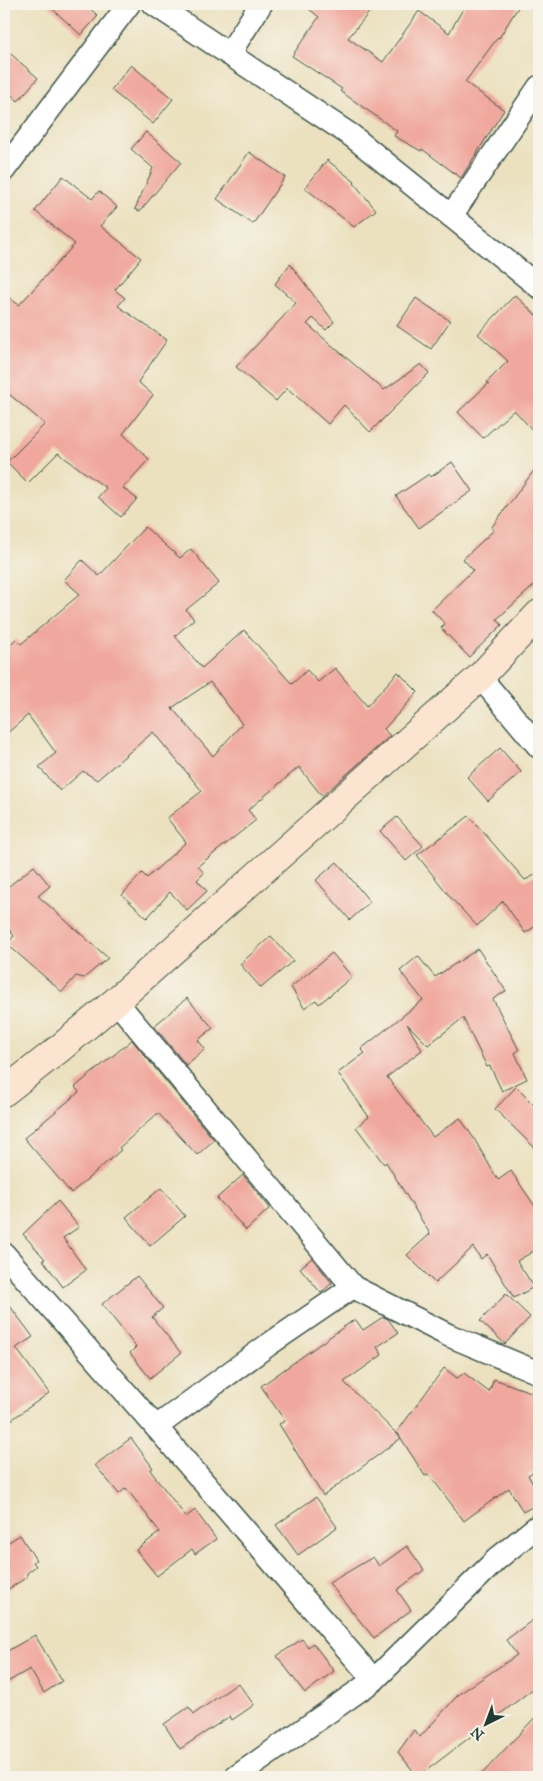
<svg xmlns="http://www.w3.org/2000/svg" width="543" height="1781" font-family="'IM FELL Great Primer',serif">
	<style>
		.building { fill: #f0a79d; fill-rule: evenodd }
		.lines { fill: none; stroke-linecap: round; stroke-linejoin: round }
		.street-casing { stroke: #3e5649; stroke-width: 25 }
		.secondary-casing { stroke: #3e5649; stroke-width: 30 }
		.street { stroke: #fff; stroke-width: 22 }
		.secondary { stroke: #fce5d0; stroke-width: 28 }
	</style>
	<rect width="100%" height="100%" fill="#f7f3e8"/>
	<filter id="ink" filterUnits="userSpaceOnUse"><feTurbulence type="fractalNoise" baseFrequency=".02" numOctaves="2"/><feDisplacementMap in="SourceGraphic" scale="10" xChannelSelector="R" yChannelSelector="G"/><feConvolveMatrix kernelMatrix="1 2 1 2 8 2 1 2 1" color-interpolation-filters="sRGB"/></filter>
	<filter id="wash" filterUnits="userSpaceOnUse"><feTurbulence type="fractalNoise" baseFrequency=".0096" numOctaves="4" result="noise"/><feDisplacementMap in="SourceGraphic" scale="20" xChannelSelector="R" yChannelSelector="G"/><feGaussianBlur stdDeviation="1.12" result="paint"/><feColorMatrix in="noise" values="0 0 0 0 0 0 0 0 0 0 0 0 0 0 0 0 0 1.4 0 .05"/><feComposite in="paint" operator="in"/></filter>
	<g filter="url(#wash)">
		<rect width="100%" height="100%" fill="#ebe1bf"/>
		<g id="blocks">
			<!-- building -->
			<g class="building">
				<polygon points="47,4 85,4 98,16 81,35"/>
				<polygon points="303,4 376,4 348,38 383,62 419,11 449,33 466,4 520,4 499,38 498,37 465,82 504,110 461,178 422,149 421,151 394,136 397,131 340,91 342,89 292,56 319,17"/>
				<polygon points="4,48 38,78 18,101 4,88"/>
				<polygon points="131,65 173,99 153,124 111,90"/>
				<polygon points="146,132 181,162 140,211 135,209 153,168 131,149"/>
				<polygon points="249,152 285,177 253,224 217,199"/>
				<polygon points="327,160 355,182 354,183 376,210 354,227 305,188"/>
				<polygon points="63,176 92,199 99,191 117,207 100,226 141,258 115,290 125,298 118,306 167,340 138,382 153,395 123,434 149,459 123,488 137,499 121,517 98,497 106,488 58,453 28,483 7,462 45,424 4,390 4,294 19,305 75,244 35,211"/>
				<polygon points="290,264 334,322 326,330 313,318 307,324 384,390 421,364 429,373 370,432 344,405 328,424 287,388 276,401 236,367 296,303 275,284"/>
				<polygon points="515,295 539,318 539,437 514,410 483,438 458,412 489,383 487,382 508,361 478,334"/>
				<polygon points="416,298 450,321 431,349 397,326"/>
				<polygon points="452,462 472,491 419,528 396,496 429,474 431,477"/>
				<polygon points="539,464 539,581 497,619 502,625 469,657 441,628 445,624 432,610 473,570 463,559 494,530 491,528"/>
				<path d="M145 527 180 558 191 549 219 583 186 610 194 619 175 636 202 668 244 630 292 684 307 670 318 682 335 668 367 706 398 672 418 692 384 729 390 736 322 796 299 767 248 810 256 820 198 866 204 873 197 880 207 891 187 910 170 892 147 918 122 895 142 873 147 878 186 842 167 818 202 791 153 732 97 780 83 771 60 791 39 767 56 753 28 715 4 736V650L16 639 21 644 80 594 64 580 82 560 99 576ZM210 682 242 724 213 756 172 708Z"/>
				<polygon points="500,748 521,772 488,801 467,777"/>
				<polygon points="469,816 525,880 539,873 539,924 525,933 503,901 477,926 451,898 417,855"/>
				<polygon points="397,817 423,846 406,861 380,831"/>
				<polygon points="337,862 370,902 350,920 316,880"/>
				<polygon points="34,866 50,886 38,896 108,958 84,978 76,976 62,992 7,944 14,936 4,923 4,890"/>
				<polygon points="271,936 293,961 261,988 240,964"/>
				<polygon points="478,949 506,991 493,999 519,1050 515,1053 527,1079 502,1091 490,1066 487,1067 463,1018 428,1045 407,1024 422,1050 387,1077 433,1137 460,1118 473,1137 498,1180 511,1171 539,1212 539,1248 517,1261 534,1287 514,1298 487,1254 481,1259 473,1247 435,1283 407,1255 430,1234 386,1162 384,1164 356,1127 369,1117 338,1073 365,1053 361,1049 423,1000 400,971 418,956 435,977"/>
				<polygon points="332,953 352,977 319,1004 316,1000 304,1008 291,987"/>
				<polygon points="187,998 213,1028 198,1040 205,1049 186,1065 154,1026"/>
				<polygon points="132,1040 214,1140 197,1155 158,1113 119,1148 121,1150 71,1193 24,1138 79,1092 75,1087"/>
				<polygon points="516,1087 539,1110 539,1152 495,1109"/>
				<polygon points="243,1175 270,1208 246,1230 217,1198"/>
				<polygon points="161,1188 185,1216 150,1246 126,1217"/>
				<polygon points="58,1201 79,1227 63,1238 86,1270 63,1287 43,1260 45,1259 23,1234"/>
				<polygon points="312,1258 332,1283 321,1293 300,1268"/>
				<polygon points="137,1276 163,1308 152,1317 181,1353 150,1378 130,1353 136,1347 102,1304"/>
				<polygon points="506,1294 530,1317 505,1344 480,1321"/>
				<polygon points="4,1298 33,1337 16,1348 49,1393 4,1425"/>
				<polygon points="383,1317 388,1319 398,1333 377,1347 382,1355 344,1382 401,1438 323,1496 279,1424 285,1421 261,1386 355,1319 363,1330"/>
				<polygon points="444,1368 457,1378 464,1373 489,1392 494,1379 539,1395 539,1469 528,1475 539,1495 539,1503 523,1512 509,1488 464,1521 429,1474 425,1476 397,1432"/>
				<polygon points="131,1438 153,1468 150,1470 186,1517 195,1510 216,1539 195,1554 192,1549 157,1576 136,1550 160,1532 126,1488 119,1494 95,1465"/>
				<polygon points="316,1497 337,1527 298,1555 276,1525"/>
				<polygon points="20,1535 36,1560 33,1562 36,1566 27,1573 27,1577 4,1592 4,1545"/>
				<polygon points="407,1546 424,1570 397,1590 411,1610 374,1638 329,1583 373,1557 379,1566"/>
				<polygon points="539,1615 539,1687 538,1685 418,1777 398,1752 414,1730 420,1737 459,1694 517,1655 506,1640"/>
				<polygon points="35,1635 62,1681 44,1693 30,1669 4,1684 4,1653"/>
				<polygon points="302,1639 308,1647 313,1643 334,1671 305,1693 277,1656"/>
				<polygon points="238,1683 254,1705 232,1720 230,1716 180,1749 164,1724 189,1707 194,1714"/>
				<polygon points="539,1713 539,1777 479,1777"/>
			</g>
		</g>
	</g>
	<g filter="url(#ink)">
		<use href="#blocks" fill-opacity="0" stroke="#3e5649" stroke-width="1"/>
		<g class="lines">
			<defs>
				<g id="street">
					<polyline points="154,4 352,136 539,287"/>
					<polyline points="229,54 261,4"/>
					<polyline points="4,170 129,4"/>
					<polyline points="451,216 539,87"/>
					<polyline points="480,677 539,747"/>
					<polyline points="116,1001 353,1287"/>
					<polyline points="4,1254 156,1427 374,1680"/>
					<polyline points="156,1427 268,1345 353,1287 448,1335 539,1373"/>
					<polyline points="236,1777 374,1680 497,1559 539,1525"/>
				</g>
				<polyline id="secondary" points="4,1092 59,1049 116,1001 480,677 539,614"/>
			</defs>
			<!-- street casing -->
			<use href="#street" class="street-casing"/>
			<!-- secondary casing -->
			<use href="#secondary" class="secondary-casing"/>
			<!-- street -->
			<use href="#street" class="street"/>
			<!-- secondary -->
			<use href="#secondary" class="secondary"/>
		</g>
	</g>
	<!-- margin -->
	<rect width="543" height="1781" fill="none" stroke="#f7f3e8" stroke-width="20"/>
	<!-- north arrow -->
	<g transform="translate(486 1724) rotate(222)" stroke="#f7f3e8" stroke-width="4" paint-order="stroke">
	<path d="M0-4L9 19L0 12L-9 19Z" fill="#1f3d34"/>
	<text y="-8" font-size="14" font-weight="bold" text-anchor="middle" fill="#1f3d34">N</text>
	</g>
</svg>
